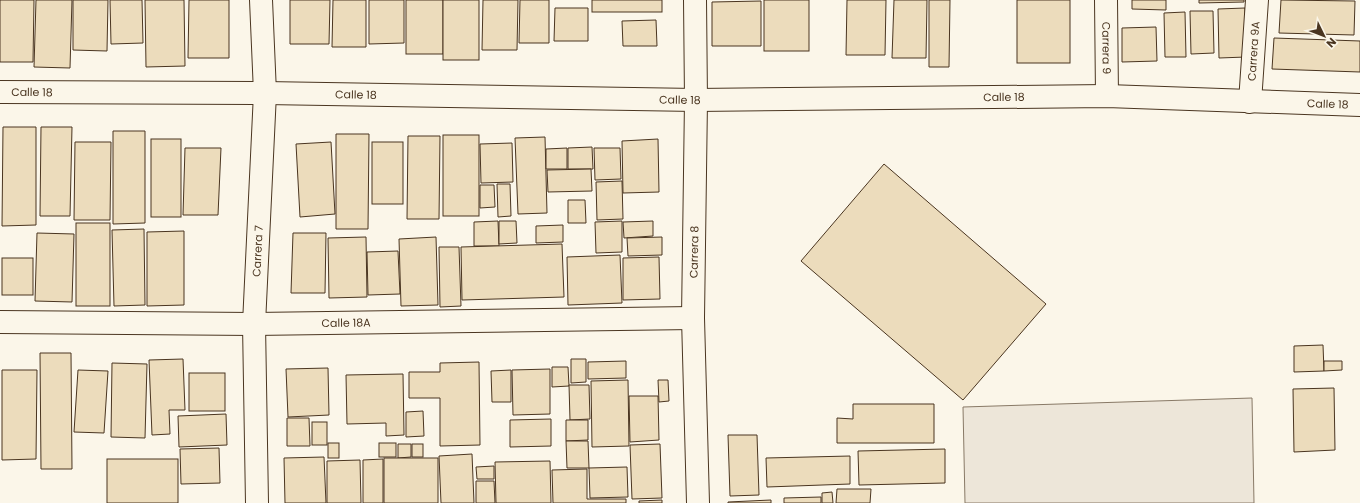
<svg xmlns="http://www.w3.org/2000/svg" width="1360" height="503" font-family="Poppins,sans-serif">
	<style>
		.green { fill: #ede6d9; stroke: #887966 }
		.building { fill: #ecdcbc; stroke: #4a3520 }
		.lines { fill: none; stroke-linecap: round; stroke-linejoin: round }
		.minor-casing { stroke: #4a3520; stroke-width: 24 }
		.minor { stroke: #fbf6e9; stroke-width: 22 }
		.labels { text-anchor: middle; stroke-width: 3; stroke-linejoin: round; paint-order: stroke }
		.street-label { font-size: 11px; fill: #4a3520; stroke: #fbf6e9 }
	</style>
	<rect width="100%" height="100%" fill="#fbf6e9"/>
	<!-- green -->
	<polygon class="green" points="1252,398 1254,503 965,503 963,407"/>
	<!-- building -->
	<g class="building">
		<polygon points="0,0 34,0 33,62 0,62"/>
		<polygon points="36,0 72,0 70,68 34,67"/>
		<polygon points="73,0 108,0 107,51 73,50"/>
		<polygon points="110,0 142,0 143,43 111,44"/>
		<polygon points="145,0 184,0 185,66 146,67"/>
		<polygon points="189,0 229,0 229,58 188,58"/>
		<polygon points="290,0 330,0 329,44 290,44"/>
		<polygon points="333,0 366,0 366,47 332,47"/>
		<polygon points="369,0 404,0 404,43 369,44"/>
		<rect x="406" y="0" width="37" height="54"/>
		<rect x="443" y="0" width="36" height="60"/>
		<polygon points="483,0 518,0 517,50 482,50"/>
		<polygon points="520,0 549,0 549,43 519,43"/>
		<rect x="592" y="0" width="70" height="12"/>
		<rect x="764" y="0" width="45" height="51"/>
		<polygon points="847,0 886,0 885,55 846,55"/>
		<polygon points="894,0 927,0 926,58 892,58"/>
		<polygon points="929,0 950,0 949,67 929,67"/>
		<rect x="1017" y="0" width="53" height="63"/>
		<polygon points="1132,0 1166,0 1166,10 1132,9"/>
		<polygon points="1199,0 1244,0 1244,2 1199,3"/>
		<polygon points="1281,0 1355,1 1354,35 1279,33"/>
		<polygon points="761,1 761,46 712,46 712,2"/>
		<polygon points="555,8 588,8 588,41 554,41"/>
		<polygon points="1245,8 1246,57 1219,58 1218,9"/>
		<polygon points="1190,11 1213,11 1214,53 1191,54"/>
		<polygon points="1185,12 1186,57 1165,57 1164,13"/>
		<polygon points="656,20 657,46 623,46 622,21"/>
		<polygon points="1156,27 1157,61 1122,62 1122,28"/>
		<polygon points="1274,38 1360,41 1360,72 1272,69"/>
		<polygon points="3,127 36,127 36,225 2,226"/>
		<polygon points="41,127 72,127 70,216 40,216"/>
		<polygon points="113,131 145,131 145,223 113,224"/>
		<polygon points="336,134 369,134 368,229 336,229"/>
		<rect x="443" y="135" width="36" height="81"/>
		<polygon points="408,136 440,136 439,219 407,219"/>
		<polygon points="545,137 547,213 518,214 515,138"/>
		<rect x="151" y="139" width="30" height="78"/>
		<polygon points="658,139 659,192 623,193 622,141"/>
		<polygon points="75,142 111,142 110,220 74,220"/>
		<polygon points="331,142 335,214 300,217 296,144"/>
		<rect x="372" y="142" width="31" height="62"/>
		<polygon points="512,143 513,182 481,183 480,144"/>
		<polygon points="592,147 593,169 568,169 568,148"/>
		<polygon points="185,148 221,148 218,215 183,215"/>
		<polygon points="567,148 567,169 546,169 546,149"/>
		<polygon points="594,148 620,148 621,179 595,180"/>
		<polygon points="884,164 1046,304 963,400 801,261"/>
		<polygon points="591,169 592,191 548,192 547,170"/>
		<polygon points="622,181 623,219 597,220 596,182"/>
		<polygon points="497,184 510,184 511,216 498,217"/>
		<polygon points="480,185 494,185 495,207 480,208"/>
		<polygon points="568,200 585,200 586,223 568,223"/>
		<polygon points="498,221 499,246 474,246 474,222"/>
		<polygon points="499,221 516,221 517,243 499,244"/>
		<polygon points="622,221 622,252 596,253 595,222"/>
		<polygon points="653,221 653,236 624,238 623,222"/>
		<rect x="76" y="223" width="34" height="83"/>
		<polygon points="563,225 563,242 536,243 536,226"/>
		<polygon points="144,229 145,305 114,306 112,230"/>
		<polygon points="184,231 184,305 147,306 147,232"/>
		<polygon points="37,233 74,234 72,302 35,301"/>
		<polygon points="293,233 326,233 325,293 291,293"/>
		<polygon points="366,237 367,297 329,298 328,238"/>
		<polygon points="436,237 438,305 401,306 399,239"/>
		<polygon points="662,237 662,255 628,256 627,238"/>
		<polygon points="562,244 564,297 462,300 461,247"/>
		<polygon points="439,247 459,247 461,306 440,307"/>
		<polygon points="398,251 400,294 368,295 367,252"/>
		<polygon points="620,255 622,303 568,305 567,257"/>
		<polygon points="659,257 660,299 623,300 623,258"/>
		<rect x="2" y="258" width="31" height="37"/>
		<polygon points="1323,345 1324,371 1294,372 1294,346"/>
		<polygon points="40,353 71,353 72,469 41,469"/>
		<polygon points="183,359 185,410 169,410 170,434 152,435 149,360"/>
		<polygon points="571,359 586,359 586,382 571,383"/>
		<polygon points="626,361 626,378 588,379 588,362"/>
		<polygon points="1324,361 1342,361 1342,370 1324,371"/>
		<polygon points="479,362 480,445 440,446 440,398 409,398 409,372 440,372 440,363"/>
		<polygon points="112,363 147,364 145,438 111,437"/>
		<polygon points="552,367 568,367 569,386 552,387"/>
		<polygon points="328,368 329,415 288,417 286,369"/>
		<polygon points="550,369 550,414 513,415 512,370"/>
		<polygon points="2,370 37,370 36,459 2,460"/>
		<polygon points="78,370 108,371 104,433 74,432"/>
		<polygon points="511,370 511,402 492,402 491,371"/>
		<rect x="189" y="373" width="36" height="38"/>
		<polygon points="403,374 404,435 386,436 386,423 347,424 346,375"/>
		<polygon points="628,380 629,446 592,447 591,381"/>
		<polygon points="658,380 668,380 669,401 659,402"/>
		<polygon points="569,385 589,385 590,419 570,420"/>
		<polygon points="1334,388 1335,450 1294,452 1293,389"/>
		<polygon points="629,396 658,396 659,440 630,442"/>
		<polygon points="853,404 934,404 934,443 837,443 837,418 853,419"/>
		<polygon points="423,411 424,436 406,437 406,412"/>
		<polygon points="226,414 227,445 179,447 178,416"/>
		<polygon points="287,418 309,418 310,446 287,446"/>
		<polygon points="551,419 551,446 510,447 510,420"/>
		<polygon points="566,420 588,420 588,440 566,441"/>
		<rect x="312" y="422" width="15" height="23"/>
		<polygon points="728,435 757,435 759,495 730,496"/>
		<polygon points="566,441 588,441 589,468 567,468"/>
		<rect x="328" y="443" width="11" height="15"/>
		<rect x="379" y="443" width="17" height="14"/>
		<polygon points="398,444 411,444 411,457 398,458"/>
		<rect x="412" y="444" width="11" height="13"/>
		<polygon points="660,444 662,498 632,499 630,445"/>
		<polygon points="219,448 220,483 181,484 180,449"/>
		<polygon points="945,449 945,483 859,485 858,451"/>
		<polygon points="472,454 474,503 441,503 439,456"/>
		<polygon points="850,456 850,484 767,487 766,458"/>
		<polygon points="324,457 326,503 285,503 284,458"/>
		<rect x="384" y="458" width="54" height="45"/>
		<rect x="107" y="459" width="71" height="44"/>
		<polygon points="383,459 383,503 363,503 363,460"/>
		<polygon points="360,460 361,503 327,503 327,461"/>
		<polygon points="550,461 551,503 496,503 495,462"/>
		<polygon points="494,466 494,479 477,479 476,467"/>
		<polygon points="627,467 628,497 590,498 589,468"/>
		<polygon points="587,469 587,499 626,499 626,503 553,503 552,470"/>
		<polygon points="476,481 494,481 495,503 476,503"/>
		<polygon points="837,489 871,489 870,503 836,503"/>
		<polygon points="832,492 833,503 822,503 822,493"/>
		<polygon points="821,497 821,503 784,503 784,498"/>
		<polygon points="662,500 662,503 639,503 639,501"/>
		<polygon points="771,500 771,503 728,503 728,502"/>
	</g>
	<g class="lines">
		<defs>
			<g id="minor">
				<polyline points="695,0 696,100 693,318 698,503"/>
				<path id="s1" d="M1106 0 1107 96"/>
				<path id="s2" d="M0 92 265 93 696 100 1107 96 1360 105"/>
				<path id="s3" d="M1250 102 1257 0"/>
				<path id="s4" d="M0 322 254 324 693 318"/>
				<path id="s5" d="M257 503 254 324 265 93 261 0"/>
			</g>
		</defs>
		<!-- minor casing -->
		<use href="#minor" class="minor-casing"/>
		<!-- minor -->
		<use href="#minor" class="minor"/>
	</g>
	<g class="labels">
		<!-- street labels -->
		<g class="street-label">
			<text dy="4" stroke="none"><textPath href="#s1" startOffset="48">Carrera 9</textPath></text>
			<text dy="4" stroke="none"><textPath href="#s3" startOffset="51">Carrera 9A</textPath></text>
			<text dy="4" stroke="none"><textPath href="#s2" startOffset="32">Calle 18</textPath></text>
			<text dy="4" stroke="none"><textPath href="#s2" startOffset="356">Calle 18</textPath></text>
			<text dy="4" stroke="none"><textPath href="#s2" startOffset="1004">Calle 18</textPath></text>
			<text dy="4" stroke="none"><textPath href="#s2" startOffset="680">Calle 18</textPath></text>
			<text dy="4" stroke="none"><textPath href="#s2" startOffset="1328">Calle 18</textPath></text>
			<text dy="4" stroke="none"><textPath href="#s5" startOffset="252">Carrera 7</textPath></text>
			<text transform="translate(694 252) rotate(-89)" y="4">Carrera 8</text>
			<text dy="4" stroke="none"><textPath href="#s4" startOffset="346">Calle 18A</textPath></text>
		</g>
	</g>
	<!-- north arrow -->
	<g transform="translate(1324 36) rotate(133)" stroke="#fbf6e9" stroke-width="3" paint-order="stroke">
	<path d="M0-3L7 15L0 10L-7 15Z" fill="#4a3520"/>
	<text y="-6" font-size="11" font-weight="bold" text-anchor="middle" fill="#4a3520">N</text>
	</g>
</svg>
